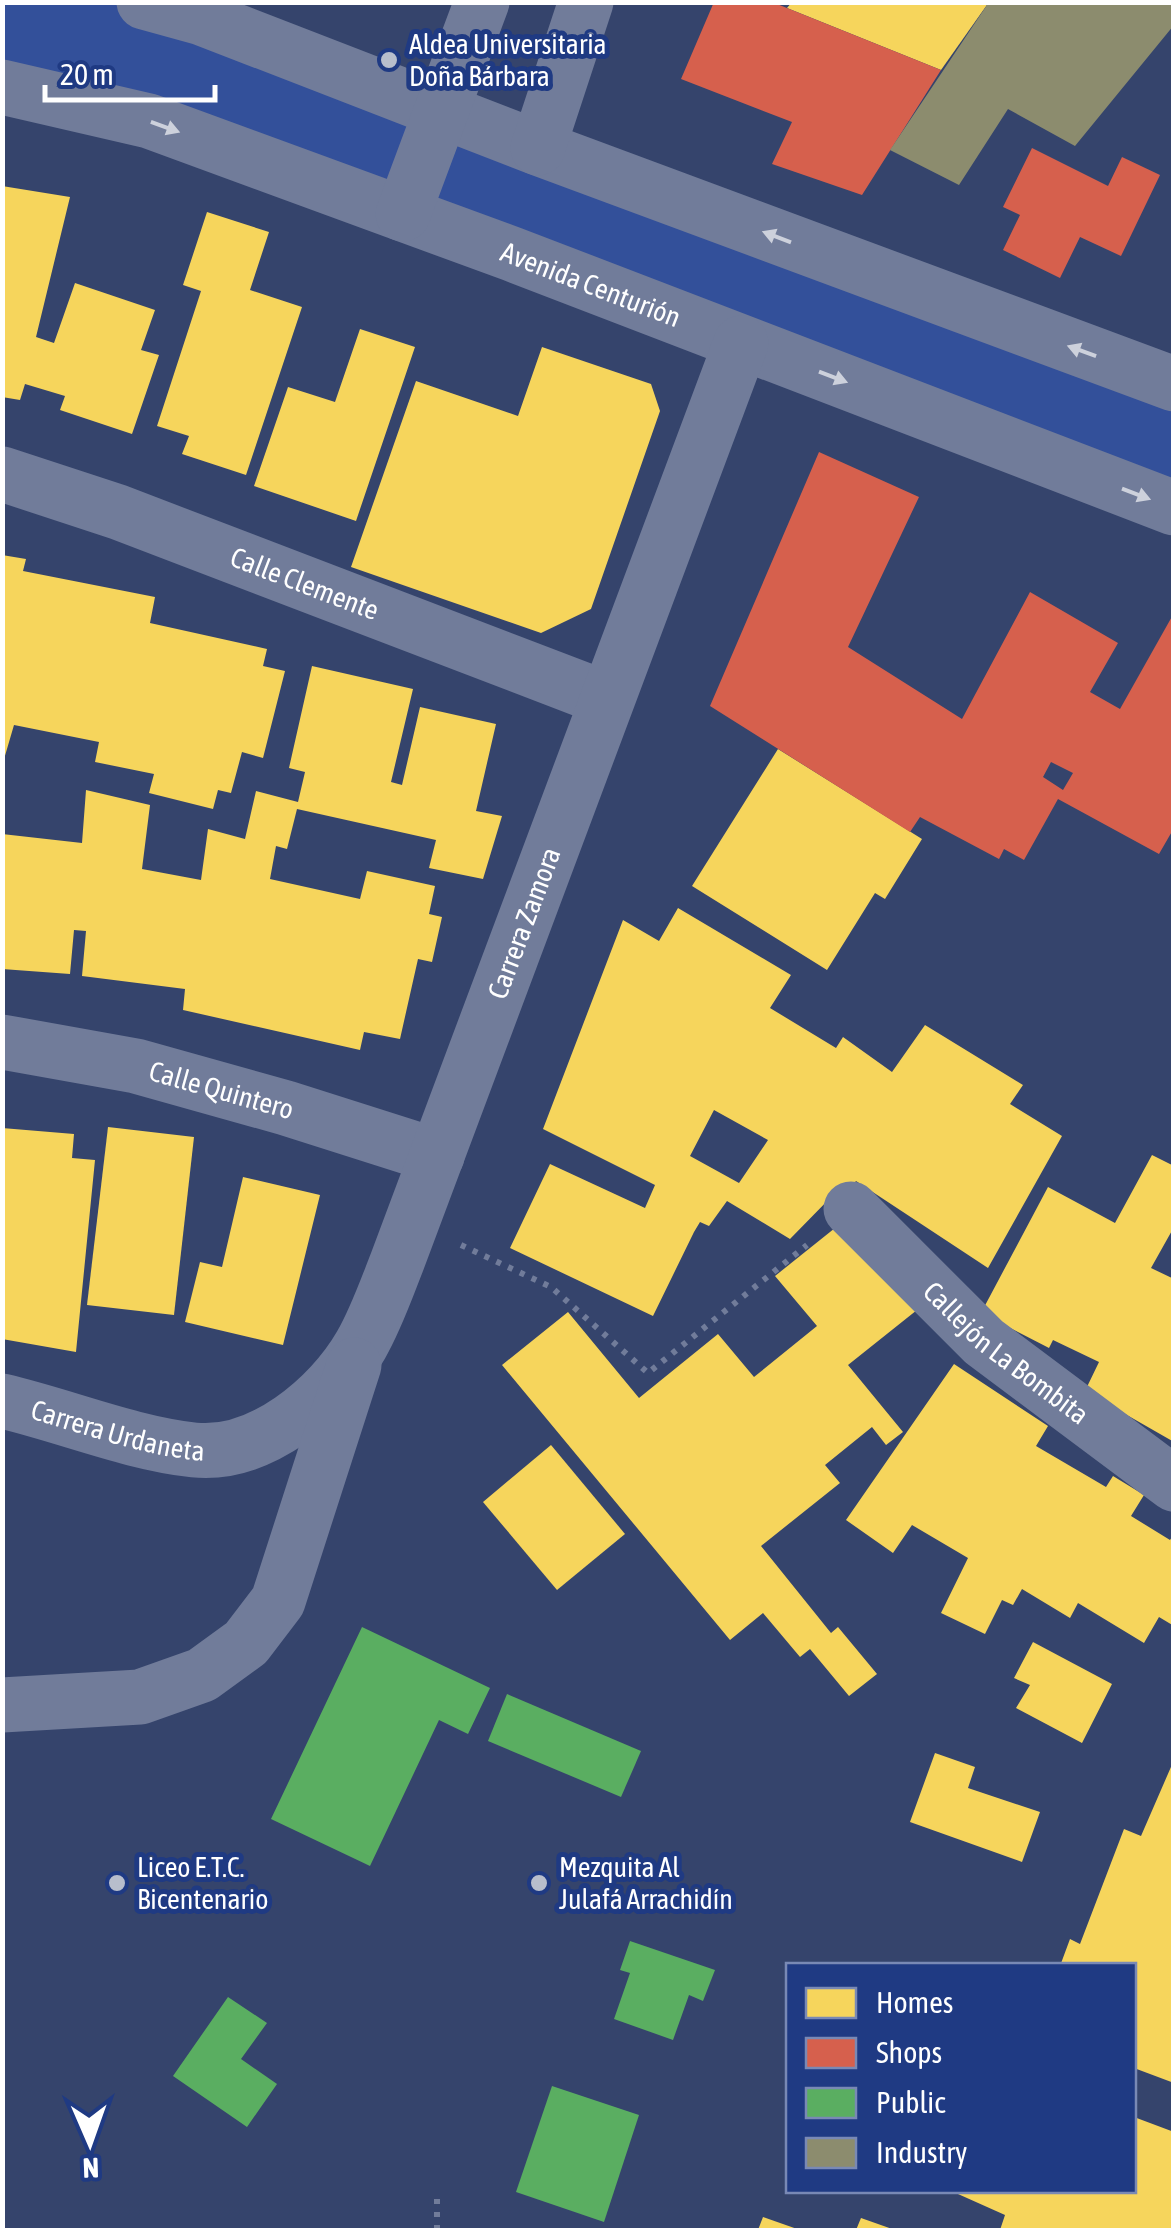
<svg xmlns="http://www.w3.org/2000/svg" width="1176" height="2233" font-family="'Asap Condensed',sans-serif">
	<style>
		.green { fill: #33509a }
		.homes { fill: #f6d55c; fill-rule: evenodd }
		.shops { fill: #d6604d; fill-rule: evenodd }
		.public { fill: #5aae61 }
		.industry { fill: #8c8c6e }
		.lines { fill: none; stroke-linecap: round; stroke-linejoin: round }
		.path { stroke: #717c9a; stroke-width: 6; stroke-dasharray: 5 8; stroke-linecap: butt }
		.minor { stroke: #717c9a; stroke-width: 55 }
		.oneway { fill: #cdd1dc }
		.poi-dot { fill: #b8becc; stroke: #1f3a83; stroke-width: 4 }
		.labels { text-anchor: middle; stroke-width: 10; stroke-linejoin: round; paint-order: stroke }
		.poi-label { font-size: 28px; fill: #fff; stroke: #1f3a83; text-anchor: start }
		.street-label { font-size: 28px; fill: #fff; stroke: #1f3a83 }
	</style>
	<rect width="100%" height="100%" fill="#35446c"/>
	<!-- green -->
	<polygon class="green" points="2,3 144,3 1173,384 1173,508 3,87"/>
	<!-- homes -->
	<g class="homes">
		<polygon points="792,2 989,2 941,70 787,8"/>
		<polygon points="2,186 70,197 36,337 54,343 75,283 155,310 141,350 159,355 132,434 60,410 65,396 25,384 20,400 2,397"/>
		<polygon points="207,212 269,232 250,290 302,307 246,475 182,454 189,436 157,426 201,291 183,285"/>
		<polygon points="360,329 415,347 356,521 254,486 288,387 335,402"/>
		<polygon points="542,347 651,384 660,411 591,609 541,633 351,567 416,381 518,416"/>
		<polygon points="2,555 26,559 23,571 155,597 150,623 267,649 263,666 285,671 263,758 242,752 231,793 218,790 213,809 149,793 154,774 95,762 99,742 14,725 2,766"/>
		<polygon points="312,666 413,689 391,782 402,785 420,707 496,724 476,811 502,816 483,879 429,868 436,840 297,809 287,849 276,846 270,879 360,899 367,871 435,886 429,914 442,917 432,962 418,959 400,1039 364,1032 360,1050 183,1010 185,989 82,976 86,931 74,930 70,974 2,969 2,834 82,843 86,790 150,805 142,869 201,880 208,829 245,839 256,791 298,802 305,772 289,768"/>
		<polygon points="778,749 922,839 885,899 875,893 827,970 692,886"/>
		<path d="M678 908 791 975 770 1008 836 1048 843 1037 892 1072 925 1025 1023 1085 1010 1104 1062 1136 988 1268 856 1181 843 1197 836 1192 790 1239 727 1201 709 1226 700 1222 694 1232 653 1316 510 1248 550 1164 645 1208 655 1185 543 1129 623 920 659 941ZM714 1110 768 1140 739 1183 690 1156Z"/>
		<polygon points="108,1127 194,1137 174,1315 87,1305"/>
		<polygon points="2,1128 74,1134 72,1158 95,1160 76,1352 2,1339"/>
		<polygon points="1152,1155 1174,1166 1174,1227 1151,1268 1174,1279 1174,1442 1085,1391 1099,1362 1053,1340 1049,1348 981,1313 1048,1187 1115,1223"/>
		<polygon points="243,1177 320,1195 283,1345 185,1322 200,1262 222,1267"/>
		<polygon points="840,1224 917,1310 848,1365 903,1432 886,1445 872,1427 825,1465 840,1483 761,1546 831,1633 838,1627 877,1674 849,1696 810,1649 800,1657 763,1613 730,1640 502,1365 568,1312 639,1398 718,1334 754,1377 817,1326 775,1276"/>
		<polygon points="954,1364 1048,1426 1036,1446 1106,1487 1113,1476 1144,1495 1131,1516 1170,1540 1174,1534 1174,1626 1159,1617 1144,1643 1078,1603 1070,1618 1022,1589 1013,1605 1002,1600 985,1634 941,1613 968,1558 912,1525 893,1553 846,1520"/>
		<polygon points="551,1445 625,1534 557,1590 483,1502"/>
		<polygon points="1033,1642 1112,1684 1082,1743 1016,1708 1030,1685 1014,1678"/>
		<polygon points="935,1753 975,1767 968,1788 1040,1812 1022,1862 910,1822"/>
		<polygon points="1174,1760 1174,2083 1134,2068 1134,1966 1060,1966 1070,1939 1080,1944 1124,1829 1141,1836"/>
		<polygon points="1134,2117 1174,2132 1174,2230 1000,2230 1005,2215 958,2194 959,2190 1134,2190"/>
		<polygon points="763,2217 800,2230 758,2230"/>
		<polygon points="861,2218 895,2230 856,2230"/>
	</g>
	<!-- shops -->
	<g class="shops">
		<polygon points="714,2 772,2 941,70 862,195 772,164 792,122 681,79"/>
		<polygon points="1032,148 1108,186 1122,157 1160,175 1121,256 1080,237 1060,278 1003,250 1020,215 1003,207"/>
		<path d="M819 452 919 497 848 647 962 719 1030 592 1118 643 1090 692 1120 709 1174 613V828L1159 854 1058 799 1024 860 1004 849 999 859 920 817 910 832 710 706ZM1051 762 1073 773 1063 790 1043 777Z"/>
	</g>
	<!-- public -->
	<g class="public">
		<polygon points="362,1627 490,1688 468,1734 439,1720 370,1866 271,1819"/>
		<polygon points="507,1694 641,1751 621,1797 488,1741"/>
		<polygon points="630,1941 715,1970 703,2001 689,1995 673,2040 614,2019 630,1973 620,1970"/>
		<polygon points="228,1997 267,2023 241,2059 277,2084 247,2127 173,2076"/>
		<polygon points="552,2086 639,2115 604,2222 516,2192"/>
	</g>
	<!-- industry -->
	<polygon class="industry" points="989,2 1174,2 1174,25 1075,146 1008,109 959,185 890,150"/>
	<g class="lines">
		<!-- path -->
		<g class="path">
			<polyline points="461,1245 551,1287 648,1373 807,1245"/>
			<polyline points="437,2230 437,2192"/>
		</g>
		<!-- minor -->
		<g class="minor">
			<polyline points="144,2 202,18 538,148 1174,384"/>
			<path id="s1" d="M2 87 149 121 512 254 1174 508"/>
			<polyline points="538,148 586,2"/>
			<polyline points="403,214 482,2"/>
			<path id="s2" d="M2 474 118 512 607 699"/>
			<path id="s3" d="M2 1042 136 1066 286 1108 437 1156"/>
			<path id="s4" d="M851 1209 984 1342 1174 1484"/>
			<path id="s5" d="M2 1401C66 1416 130 1443 194 1450 260 1457 330 1399 361 1345 376 1319 386 1290 397 1262L741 343"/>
			<polyline points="2,1705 140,1697 202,1675 246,1643 278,1601 354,1365"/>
		</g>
	</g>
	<!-- one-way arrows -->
	<defs><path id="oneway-solid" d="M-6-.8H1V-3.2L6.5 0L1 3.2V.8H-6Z" transform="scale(2.5)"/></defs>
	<g class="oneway">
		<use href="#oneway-solid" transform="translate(165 127) rotate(20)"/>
		<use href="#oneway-solid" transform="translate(777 237) rotate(-159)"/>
		<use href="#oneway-solid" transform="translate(1082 351) rotate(-160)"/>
		<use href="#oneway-solid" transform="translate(833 377) rotate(21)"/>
		<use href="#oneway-solid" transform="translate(1136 494) rotate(21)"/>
	</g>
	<!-- markers -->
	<g class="poi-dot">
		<circle cx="389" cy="60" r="10"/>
		<circle cx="117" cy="1883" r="10"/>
		<circle cx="539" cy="1883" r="10"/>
	</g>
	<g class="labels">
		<!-- poi labels -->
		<g class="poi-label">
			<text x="409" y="54">Aldea Universitaria<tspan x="409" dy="32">Doña Bárbara</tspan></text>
			<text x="137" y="1877">Liceo E.T.C.<tspan x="137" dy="32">Bicentenario</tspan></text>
			<text x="559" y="1877">Mezquita Al<tspan x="559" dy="32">Julafá Arrachidín</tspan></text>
		</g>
		<!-- street labels -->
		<g class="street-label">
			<text dy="10" stroke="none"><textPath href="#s1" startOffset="622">Avenida Centurión</textPath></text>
			<text dy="10" stroke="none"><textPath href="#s2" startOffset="322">Calle Clemente</textPath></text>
			<text dy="10" stroke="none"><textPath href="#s5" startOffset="858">Carrera Zamora</textPath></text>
			<text dy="10" stroke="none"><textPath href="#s3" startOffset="225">Calle Quintero</textPath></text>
			<text dy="10" stroke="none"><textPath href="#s4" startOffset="212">Callejón La Bombita</textPath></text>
			<text dy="10" stroke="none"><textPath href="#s5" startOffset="120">Carrera Urdaneta</textPath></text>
		</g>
	</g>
	<!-- border -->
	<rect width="1176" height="2233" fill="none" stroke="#ffffff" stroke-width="10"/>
	<!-- legend -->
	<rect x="786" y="1963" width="350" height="230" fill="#1f3a83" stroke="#7989b5" stroke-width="2.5"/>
	<rect x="806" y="1988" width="50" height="30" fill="#f6d55c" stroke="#7989b5" stroke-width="2.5"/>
	<text x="876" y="2013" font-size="30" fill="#ffffff">Homes</text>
	<rect x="806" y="2038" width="50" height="30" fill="#d6604d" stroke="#7989b5" stroke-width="2.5"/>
	<text x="876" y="2063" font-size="30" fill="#ffffff">Shops</text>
	<rect x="806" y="2088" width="50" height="30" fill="#5aae61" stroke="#7989b5" stroke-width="2.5"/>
	<text x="876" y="2113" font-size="30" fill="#ffffff">Public</text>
	<rect x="806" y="2138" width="50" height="30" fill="#8c8c6e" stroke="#7989b5" stroke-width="2.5"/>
	<text x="876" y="2163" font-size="30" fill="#ffffff">Industry</text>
	<!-- north arrow -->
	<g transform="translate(90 2143) rotate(178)" stroke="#1f3a83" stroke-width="8" paint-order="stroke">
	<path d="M0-8L18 38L0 25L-18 38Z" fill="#ffffff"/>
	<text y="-15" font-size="28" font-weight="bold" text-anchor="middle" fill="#ffffff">N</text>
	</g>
	<!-- scale -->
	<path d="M45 85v15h170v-15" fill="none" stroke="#ffffff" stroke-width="5"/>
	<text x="60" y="85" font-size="30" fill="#ffffff" stroke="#1f3a83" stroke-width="8" paint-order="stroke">20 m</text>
</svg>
